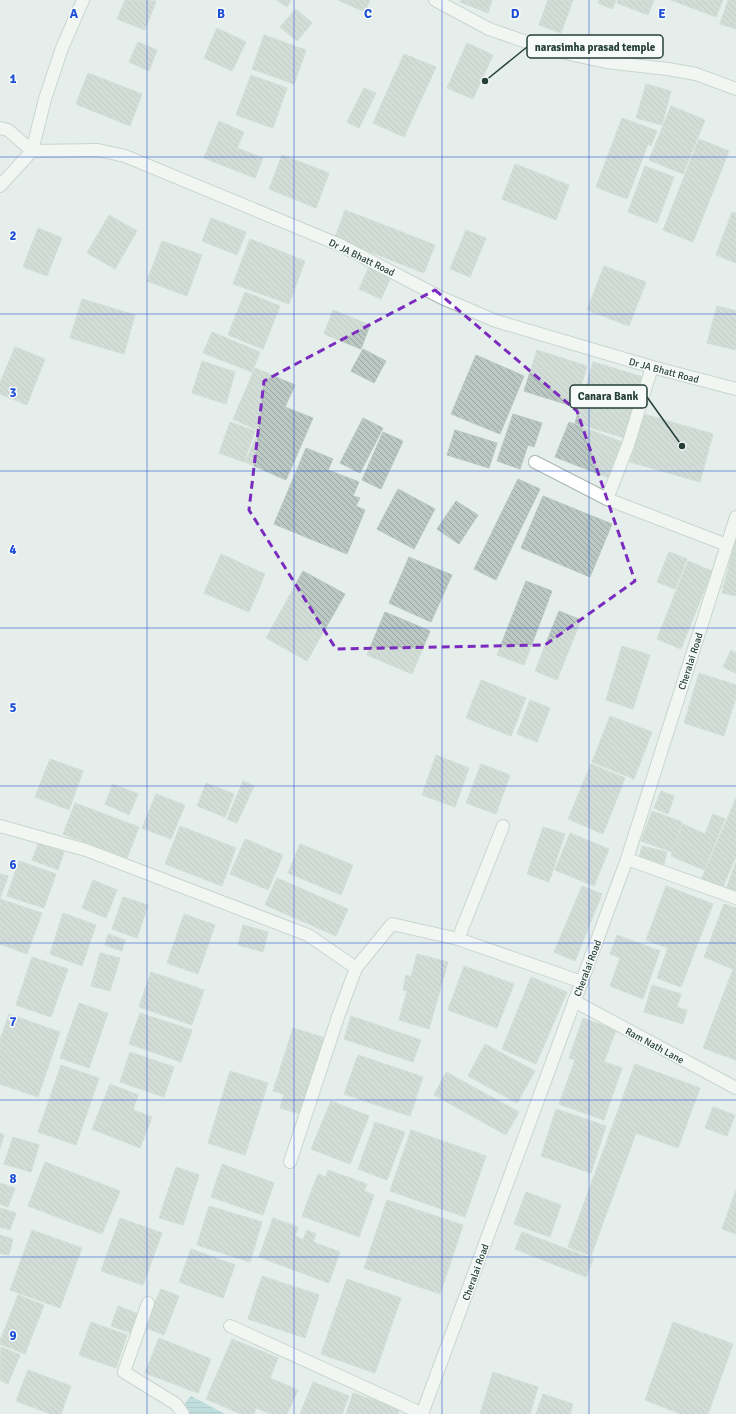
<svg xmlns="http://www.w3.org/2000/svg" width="736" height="1414" font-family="Signika,sans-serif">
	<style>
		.water { fill: url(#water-rules) }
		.building { fill: url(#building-back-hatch); stroke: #b8c7c0 }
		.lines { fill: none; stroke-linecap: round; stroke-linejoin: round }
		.service-casing { stroke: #a8b6b1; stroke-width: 14 }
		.minor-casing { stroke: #a8b6b1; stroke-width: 14 }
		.tertiary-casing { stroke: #a8b6b1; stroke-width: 14 }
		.service { stroke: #fff; stroke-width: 12 }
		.minor { stroke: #fff; stroke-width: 12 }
		.tertiary { stroke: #fff; stroke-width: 12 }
		.marked { fill: none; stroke: #7b2cbf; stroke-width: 3; stroke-dasharray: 8 5; stroke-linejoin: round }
		.grid { fill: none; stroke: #1d4ed8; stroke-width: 1; stroke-opacity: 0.55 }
		.labels { text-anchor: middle; stroke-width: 3; stroke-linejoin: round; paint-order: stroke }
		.street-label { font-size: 10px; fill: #253f37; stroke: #f6faf8 }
		.grid-label { font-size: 13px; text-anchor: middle; font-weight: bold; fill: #1d4ed8; stroke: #f6faf8; stroke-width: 3; stroke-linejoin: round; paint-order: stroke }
		.leader { fill: none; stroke: #253f37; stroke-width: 1.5 }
		.callout-dot { fill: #253f37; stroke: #f6faf8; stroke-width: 1.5 }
		.callout { fill: #f6faf8; stroke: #253f37; stroke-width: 1.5 }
		.callout-label { font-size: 11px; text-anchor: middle; font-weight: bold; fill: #253f37 }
	</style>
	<defs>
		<pattern id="water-rules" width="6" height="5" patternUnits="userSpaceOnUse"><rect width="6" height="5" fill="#91c7cf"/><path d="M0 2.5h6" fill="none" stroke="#76a3a9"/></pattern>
		<pattern id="building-back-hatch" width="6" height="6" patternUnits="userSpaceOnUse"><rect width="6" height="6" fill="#bbc8c3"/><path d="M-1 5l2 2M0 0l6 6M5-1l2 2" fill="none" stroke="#98a49f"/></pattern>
	</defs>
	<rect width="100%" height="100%" fill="#e5eeea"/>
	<!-- water -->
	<polygon class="water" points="191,1396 225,1414 176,1414"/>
	<!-- building -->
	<g class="building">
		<polygon points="125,0 156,1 145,30 117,19"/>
		<polygon points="276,0 291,0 287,7"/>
		<polygon points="338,0 370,0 365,12"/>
		<polygon points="461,0 492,0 488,13 460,2"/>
		<polygon points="548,0 573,0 561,33 539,25"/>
		<polygon points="599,0 616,0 612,9 598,3"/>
		<polygon points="618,0 654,0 648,15 617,3"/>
		<polygon points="671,0 723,0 716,17"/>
		<polygon points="728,0 736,0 736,29 720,24"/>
		<polygon points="296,9 312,23 297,41 280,27"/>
		<polygon points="217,28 246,42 232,71 204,58"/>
		<polygon points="264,35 306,50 294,84 252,69"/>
		<polygon points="138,42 157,50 149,71 129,62"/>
		<polygon points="467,43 493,55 473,99 447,88"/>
		<polygon points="404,54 436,67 404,137 373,123"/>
		<polygon points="88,73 142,94 130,126 76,104"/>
		<polygon points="251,75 287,88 273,128 236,115"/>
		<polygon points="646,84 671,91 662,125 636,118"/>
		<polygon points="364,88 376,93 359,128 347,122"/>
		<polygon points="671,106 705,120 683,174 649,160"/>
		<polygon points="622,118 657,131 651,146 648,144 627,199 596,187"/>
		<polygon points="219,121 244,132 237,148 263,158 255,178 204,158"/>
		<polygon points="699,139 729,151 693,242 663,230"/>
		<polygon points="282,155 329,173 316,208 269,189"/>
		<polygon points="515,164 569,185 556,220 502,199"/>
		<polygon points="645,166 674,177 657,223 628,212"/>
		<polygon points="345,210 435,245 424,273 335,238"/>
		<polygon points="732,212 736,213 736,263 716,255"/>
		<polygon points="109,215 137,231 115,269 87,253"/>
		<polygon points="211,218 246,232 237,255 202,241"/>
		<polygon points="38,228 62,238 47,276 23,267"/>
		<polygon points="466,230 486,238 470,277 450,269"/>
		<polygon points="250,239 305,261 289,304 233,284"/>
		<polygon points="162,241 202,255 187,296 147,281"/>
		<polygon points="604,266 646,282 629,326 587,310"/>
		<polygon points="369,267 391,277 381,299 359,289"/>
		<polygon points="245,292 280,306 263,349 228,335"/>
		<polygon points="82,299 135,315 124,354 70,338"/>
		<polygon points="717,306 736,311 736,350 707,343"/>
		<polygon points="333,310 370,325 361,349 324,334"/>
		<polygon points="212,332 260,352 252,372 203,353"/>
		<polygon points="15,347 45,359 27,405 0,394 0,383"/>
		<polygon points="363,349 386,361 374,383 351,371"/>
		<polygon points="537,350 587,366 575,407 524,391"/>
		<polygon points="476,355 524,376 500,434 451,414"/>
		<polygon points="202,361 235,372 226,404 192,393"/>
		<polygon points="593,362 643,377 625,438 575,423"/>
		<polygon points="255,368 295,385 285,407 313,418 286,480 245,462 259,431 233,419"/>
		<polygon points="513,414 542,423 534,447 528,445 520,469 497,461"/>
		<polygon points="644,414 713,434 700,482 630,462"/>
		<polygon points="363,418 383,428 360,473 340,463"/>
		<polygon points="230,422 255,431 244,462 219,453"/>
		<polygon points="569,422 622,442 609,478 555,457"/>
		<polygon points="455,430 497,443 489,468 447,455"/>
		<polygon points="383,432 403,441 381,489 362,480"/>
		<polygon points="306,448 333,459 328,470 359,482 353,496 360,498 356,506 365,510 347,554 274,524"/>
		<polygon points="518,479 540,489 496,580 474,569"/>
		<polygon points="398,489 435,509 414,549 377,529"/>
		<polygon points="543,496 612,524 590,577 521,548"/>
		<polygon points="456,501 478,515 459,544 437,529"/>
		<polygon points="736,538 736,596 722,593"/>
		<polygon points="669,552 687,559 675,589 657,582"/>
		<polygon points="221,554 265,574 249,612 204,593"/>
		<polygon points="409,557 452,575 431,622 389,603"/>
		<polygon points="688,561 712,571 681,649 657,639"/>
		<polygon points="303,571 345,594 307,661 266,638"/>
		<polygon points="526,581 552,591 524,665 497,655"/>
		<polygon points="559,611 581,620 557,680 535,671"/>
		<polygon points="385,612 430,631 412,674 367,655"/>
		<polygon points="622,646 650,655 633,709 606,700"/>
		<polygon points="731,650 736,653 736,673 723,667"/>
		<polygon points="699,673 736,685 736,697 724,736 684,723"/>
		<polygon points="481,680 526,698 511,736 466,718"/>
		<polygon points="530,700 550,708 537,742 517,734"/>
		<polygon points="610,716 652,732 634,779 592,762"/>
		<polygon points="436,755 469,768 455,807 422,795"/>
		<polygon points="50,759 83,771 69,810 35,797"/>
		<polygon points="481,764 510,775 496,814 466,803"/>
		<polygon points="591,764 625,778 603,834 568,819"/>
		<polygon points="243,781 254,786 237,823 227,819"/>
		<polygon points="206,783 234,794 225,817 197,806"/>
		<polygon points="113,784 138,794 129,815 105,804"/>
		<polygon points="661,791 674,796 668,814 654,808"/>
		<polygon points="156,794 185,805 171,839 142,828"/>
		<polygon points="736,798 736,856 722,889 701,880"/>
		<polygon points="75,803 139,827 127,858 63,834"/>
		<polygon points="652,811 682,822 672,852 641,841"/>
		<polygon points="713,814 725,819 704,870 671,856 683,824 705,834"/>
		<polygon points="180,826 236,848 222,886 165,864"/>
		<polygon points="543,827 565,834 549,882 527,874"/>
		<polygon points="570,833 609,849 594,886 555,870"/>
		<polygon points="245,839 283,855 268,890 230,874"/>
		<polygon points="39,842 64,852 58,870 32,860"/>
		<polygon points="300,844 353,865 341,895 288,873"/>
		<polygon points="642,846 667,852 664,864 639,858"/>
		<polygon points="19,861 56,874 44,908 7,896"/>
		<polygon points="736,862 736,893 726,889"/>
		<polygon points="0,874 8,876 0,899 42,913 27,954 0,944"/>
		<polygon points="277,878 348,909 336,936 265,905"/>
		<polygon points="93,880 117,890 106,918 82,908"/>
		<polygon points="582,886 602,894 575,961 554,952"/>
		<polygon points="666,886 713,904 681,987 657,978 668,948 646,940"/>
		<polygon points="123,897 148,905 137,938 112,929"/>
		<polygon points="724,904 736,908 736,1060 703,1048 733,969 704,957"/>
		<polygon points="63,913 96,925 82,966 50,954"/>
		<polygon points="184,914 215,925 198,974 167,963"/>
		<polygon points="243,925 268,932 263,952 238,945"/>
		<polygon points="108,934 125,940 122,951 105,945"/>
		<polygon points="617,935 660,951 643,999 610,986 620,958 610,954"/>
		<polygon points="100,953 120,958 110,991 91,986"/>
		<polygon points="417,954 448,962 429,1029 399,1020 407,991 403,990 406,975 411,977"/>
		<polygon points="32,957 68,969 51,1017 16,1005"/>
		<polygon points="464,966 514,984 497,1028 448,1010"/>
		<polygon points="151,972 204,990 192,1025 139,1007"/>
		<polygon points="531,977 567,992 536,1064 502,1049"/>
		<polygon points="652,985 681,994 677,1007 687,1010 683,1024 644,1012"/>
		<polygon points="79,1003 108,1013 89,1068 60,1058"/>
		<polygon points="140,1013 192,1030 181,1062 129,1044"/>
		<polygon points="9,1014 60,1032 38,1097 0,1084 0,1040"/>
		<polygon points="351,1016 421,1040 413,1062 344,1039"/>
		<polygon points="583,1018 616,1030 604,1062 622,1068 604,1120 559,1104 575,1060 569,1058"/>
		<polygon points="293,1028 325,1038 301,1114 280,1108 284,1094 273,1091"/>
		<polygon points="485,1044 535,1071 517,1103 468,1076"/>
		<polygon points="130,1052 174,1067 164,1097 120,1082"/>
		<polygon points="358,1055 423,1077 410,1116 344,1094"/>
		<polygon points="635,1064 700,1088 678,1148 636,1133 591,1256 568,1247"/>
		<polygon points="61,1065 99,1078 76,1145 38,1132"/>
		<polygon points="230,1071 268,1083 245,1155 208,1143"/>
		<polygon points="446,1072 519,1112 506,1135 434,1095"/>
		<polygon points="110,1084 138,1095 133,1110 152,1117 140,1148 92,1129"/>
		<polygon points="331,1101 369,1116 350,1164 311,1149"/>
		<polygon points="713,1107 735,1115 727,1136 705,1128"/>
		<polygon points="556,1109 606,1126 591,1173 541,1156"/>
		<polygon points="375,1122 405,1132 387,1180 358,1169"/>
		<polygon points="411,1130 486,1156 465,1217 390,1191"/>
		<polygon points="0,1133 4,1135 0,1148"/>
		<polygon points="13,1137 39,1145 31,1172 4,1164"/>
		<polygon points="45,1162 120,1191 102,1234 28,1206"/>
		<polygon points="222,1164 274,1183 263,1215 211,1197"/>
		<polygon points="176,1167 199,1175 183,1225 159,1218"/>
		<polygon points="328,1170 367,1184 364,1191 374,1195 359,1237 302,1216 318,1174 326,1177"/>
		<polygon points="0,1183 15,1188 8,1207 0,1204"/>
		<polygon points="736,1190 736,1234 722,1229"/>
		<polygon points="526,1192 561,1205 550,1237 514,1224"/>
		<polygon points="387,1200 463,1225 440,1294 364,1268"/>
		<polygon points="209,1206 262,1222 250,1262 197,1245"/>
		<polygon points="0,1208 16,1213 10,1230 0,1227"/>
		<polygon points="120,1218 162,1233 143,1285 101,1271"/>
		<polygon points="273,1218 298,1227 295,1236 303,1240 307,1230 316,1234 313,1242 340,1252 329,1283 259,1257"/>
		<polygon points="32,1230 82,1248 60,1308 10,1290"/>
		<polygon points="522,1232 593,1259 586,1277 515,1249"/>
		<polygon points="0,1235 13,1239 9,1255 0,1253"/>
		<polygon points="191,1249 235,1265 223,1298 179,1282"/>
		<polygon points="262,1276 319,1295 305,1338 248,1319"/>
		<polygon points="347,1279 401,1298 375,1373 321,1354"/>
		<polygon points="161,1289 179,1296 164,1335 146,1328 152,1308"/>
		<polygon points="18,1295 44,1305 25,1354 0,1344 0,1341"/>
		<polygon points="118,1306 141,1315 134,1334 111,1326"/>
		<polygon points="91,1322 127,1335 116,1368 79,1355"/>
		<polygon points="673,1322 733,1344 708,1414 681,1414 645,1400"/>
		<polygon points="159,1338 211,1359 198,1393 145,1373"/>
		<polygon points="232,1339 278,1358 270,1378 298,1390 287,1414 271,1414 256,1408 254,1414 241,1414 206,1399"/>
		<polygon points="1,1347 20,1355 8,1384 0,1380"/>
		<polygon points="28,1370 71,1386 61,1414 51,1414 16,1401"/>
		<polygon points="493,1372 538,1387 530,1414 480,1414"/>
		<polygon points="313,1382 349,1396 342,1414 300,1414"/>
		<polygon points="353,1393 400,1409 398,1414 346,1414"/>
		<polygon points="543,1394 573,1404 570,1414 536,1414"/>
	</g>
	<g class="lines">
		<defs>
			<g id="service">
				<polyline points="32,151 45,99 62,48 83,0"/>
				<polyline points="627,859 736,898"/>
				<polyline points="148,1303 124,1372 176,1404 183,1414"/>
				<polyline points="230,1326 423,1414"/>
			</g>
			<g id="minor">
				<polyline points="435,0 489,29 547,49 606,62 668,69 696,74 736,89"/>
				<polyline points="0,128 8,130 32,151"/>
				<polyline points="0,186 32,151 98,150 125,156 340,245 442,298 496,321 652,367 736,389"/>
				<polyline points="652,367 628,445 607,499 727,545"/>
				<polyline points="535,462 607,499"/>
				<polyline points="0,826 86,850 308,935 356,968 392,924 458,939 582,982"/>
				<polyline points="458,939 503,826"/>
				<polyline points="574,1001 736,1088"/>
				<polyline points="290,1162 339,1014 356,968"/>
			</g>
			<polyline id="tertiary" points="422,1414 627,859 736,517"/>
		</defs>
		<!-- service casing -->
		<use href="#service" class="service-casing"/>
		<!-- minor casing -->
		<use href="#minor" class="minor-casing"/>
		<!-- tertiary casing -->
		<use href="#tertiary" class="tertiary-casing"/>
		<!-- service -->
		<use href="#service" class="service"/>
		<!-- minor -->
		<use href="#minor" class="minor"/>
		<!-- tertiary -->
		<use href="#tertiary" class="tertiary"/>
	</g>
	<!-- marked area -->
	<path d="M0 0H736V1414H0ZM435 290 577 411 635 581 545 645 336 649 249 510 264 381Z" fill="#e5eeea" fill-opacity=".55" fill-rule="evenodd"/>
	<path class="marked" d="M435 290 577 411 635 581 545 645 336 649 249 510 264 381Z"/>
	<!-- grid -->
	<path class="grid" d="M147 0V1414M294 0V1414M442 0V1414M589 0V1414M0 157H736M0 314H736M0 471H736M0 628H736M0 786H736M0 943H736M0 1100H736M0 1257H736"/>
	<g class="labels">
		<!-- street labels -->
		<g class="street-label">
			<text transform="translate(362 257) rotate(26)" y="4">Dr JA Bhatt Road</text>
			<text transform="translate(664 370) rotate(15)" y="4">Dr JA Bhatt Road</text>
			<text transform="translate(690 661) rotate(-72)" y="4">Cheralai Road</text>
			<text transform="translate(587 968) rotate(-69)" y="4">Cheralai Road</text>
			<text transform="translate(655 1045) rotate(28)" y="4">Ram Nath Lane</text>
			<text transform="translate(475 1272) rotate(-70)" y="4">Cheralai Road</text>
		</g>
	</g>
	<g class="grid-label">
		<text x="74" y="18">A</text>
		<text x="221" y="18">B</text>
		<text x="368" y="18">C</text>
		<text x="515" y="18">D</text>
		<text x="662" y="18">E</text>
		<text x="13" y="83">1</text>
		<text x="13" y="240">2</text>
		<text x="13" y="397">3</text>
		<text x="13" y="554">4</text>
		<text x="13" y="712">5</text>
		<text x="13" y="869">6</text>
		<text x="13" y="1026">7</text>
		<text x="13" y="1183">8</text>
		<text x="13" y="1340">9</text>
	</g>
	<!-- callouts -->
	<path class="leader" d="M485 81L527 47M682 446L647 397"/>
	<g class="callout-dot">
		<circle cx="485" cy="81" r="4"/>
		<circle cx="682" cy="446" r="4"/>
	</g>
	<g class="callout">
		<rect x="527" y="35" width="136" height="23" rx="4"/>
		<rect x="570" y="385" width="77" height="23" rx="4"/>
	</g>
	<g class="callout-label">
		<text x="595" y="51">narasimha prasad temple</text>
		<text x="608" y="400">Canara Bank</text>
	</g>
</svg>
